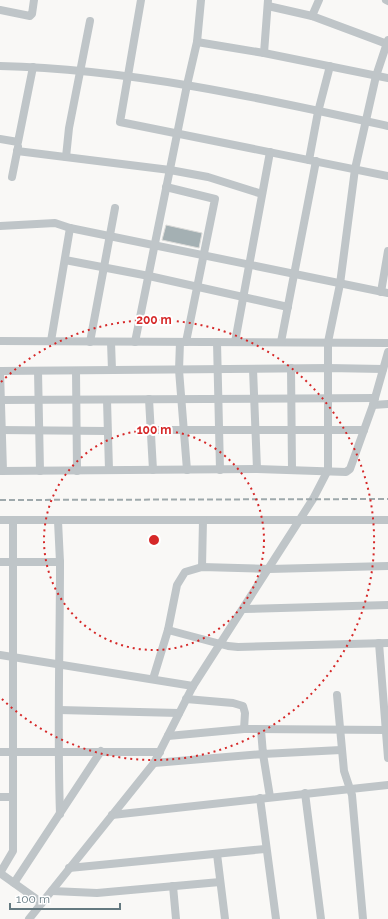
<svg xmlns="http://www.w3.org/2000/svg" width="388" height="919" font-family="Raleway,sans-serif">
	<style>
		.building { fill: #a4b0b3; stroke: #dadad8 }
		.lines { fill: none; stroke-linecap: round; stroke-linejoin: round }
		.street { stroke: #bfc5c8; stroke-width: 8 }
		.rail { stroke: #9fa9ac; stroke-width: 2; stroke-dasharray: 6 3; stroke-linecap: butt }
		.ring { fill: none; stroke: #d62828; stroke-width: 2; stroke-dasharray: 2 4 }
		.centre { fill: #d62828; stroke: #fff; stroke-width: 2 }
		.ring-label { font-size: 12px; text-anchor: middle; font-weight: bold; fill: #d62828; stroke: #fff; stroke-width: 4; stroke-linejoin: round; paint-order: stroke }
	</style>
	<rect width="100%" height="100%" fill="#f9f8f6"/>
	<!-- building -->
	<polygon class="building" points="166,225 202,233 199,248 162,240"/>
	<g class="lines">
		<!-- street -->
		<g class="street">
			<polyline points="141,0 120,122 388,176"/>
			<polyline points="386,0 388,1"/>
			<polyline points="268,6 312,16 387,44"/>
			<polyline points="0,10 30,16 32,14 34,0"/>
			<polyline points="312,16 319,0"/>
			<polyline points="197,42 264,53 388,78"/>
			<polyline points="264,53 268,0"/>
			<path d="M0 66C131 69 261 98 388 126"/>
			<polyline points="0,139 18,142 33,67"/>
			<polyline points="17,151 170,170 208,177 262,194"/>
			<polyline points="66,157 69,128 90,21"/>
			<polyline points="309,160 318,112 330,66"/>
			<polyline points="12,177 18,147"/>
			<polyline points="166,187 215,199 186,342"/>
			<polyline points="0,226 55,223 70,228 388,293"/>
			<polyline points="65,260 149,276 288,307"/>
			<polyline points="381,292 388,251"/>
			<polyline points="0,341 388,343"/>
			<polyline points="51,341 70,228"/>
			<polyline points="90,342 115,208"/>
			<polyline points="111,342 112,370"/>
			<polyline points="135,342 187,85 197,42 201,0"/>
			<polyline points="180,342 179,370 187,470"/>
			<polyline points="217,342 220,470"/>
			<polyline points="235,342 270,152"/>
			<polyline points="281,342 316,161"/>
			<polyline points="291,368 292,469"/>
			<polyline points="253,369 257,469"/>
			<polyline points="0,371 328,368 383,369"/>
			<polyline points="0,371 3,471"/>
			<polyline points="38,371 40,471"/>
			<polyline points="76,371 77,471"/>
			<polyline points="149,399 153,470"/>
			<polyline points="0,400 375,398"/>
			<polyline points="107,400 109,470"/>
			<polyline points="373,405 388,404"/>
			<polyline points="0,430 107,431"/>
			<polyline points="151,430 364,430"/>
			<polyline points="0,471 257,469 346,472 350,469 373,405 388,352"/>
			<polyline points="0,520 388,520"/>
			<polyline points="0,562 60,562 58,521"/>
			<path d="M60 562C60 646 57 730 60 814"/>
			<polyline points="202,567 203,520"/>
			<polyline points="244,609 388,605"/>
			<polyline points="168,630 228,646 238,647 388,643"/>
			<polyline points="379,643 388,758"/>
			<polyline points="0,655 193,686"/>
			<polyline points="153,679 168,630 177,585 185,572 202,567 269,569 388,566"/>
			<polyline points="337,695 344,771 352,795 363,919"/>
			<polyline points="186,699 233,703 243,706 245,713 244,729"/>
			<polyline points="59,710 179,713"/>
			<polyline points="261,730 263,754 341,750"/>
			<polyline points="168,736 244,729 385,730"/>
			<polyline points="0,752 160,752"/>
			<polyline points="154,763 263,754 270,797"/>
			<polyline points="305,793 321,919"/>
			<polyline points="0,797 12,797"/>
			<polyline points="260,798 276,919"/>
			<polyline points="112,815 388,785"/>
			<polyline points="217,854 225,919"/>
			<polyline points="69,868 265,849"/>
			<polyline points="0,873 13,851 13,520"/>
			<polyline points="0,873 42,903"/>
			<polyline points="14,883 101,751"/>
			<polyline points="173,886 176,919"/>
			<polyline points="52,891 97,893 220,882"/>
			<polyline points="29,919 154,763 193,686 313,499 328,470 328,342 340,284 355,169 376,76 388,40"/>
		</g>
		<!-- rail -->
		<polyline class="rail" points="0,500 388,499"/>
	</g>
	<!-- distance rings -->
	<g class="ring">
		<circle cx="154" cy="540" r="110"/>
		<path d="M1 382A220 220 0 1 1 1 698"/>
	</g>
	<circle cx="154" cy="540" r="6" class="centre"/>
	<g class="ring-label">
		<text x="154" y="324">200 m</text>
		<text x="154" y="434">100 m</text>
	</g>
	<!-- scale -->
	<path d="M10 903v6h110v-6" fill="none" stroke="#647980" stroke-width="2"/>
	<text x="16" y="903" font-size="12" fill="#647980" stroke="#ffffff" stroke-width="3" paint-order="stroke">100 m</text>
</svg>
